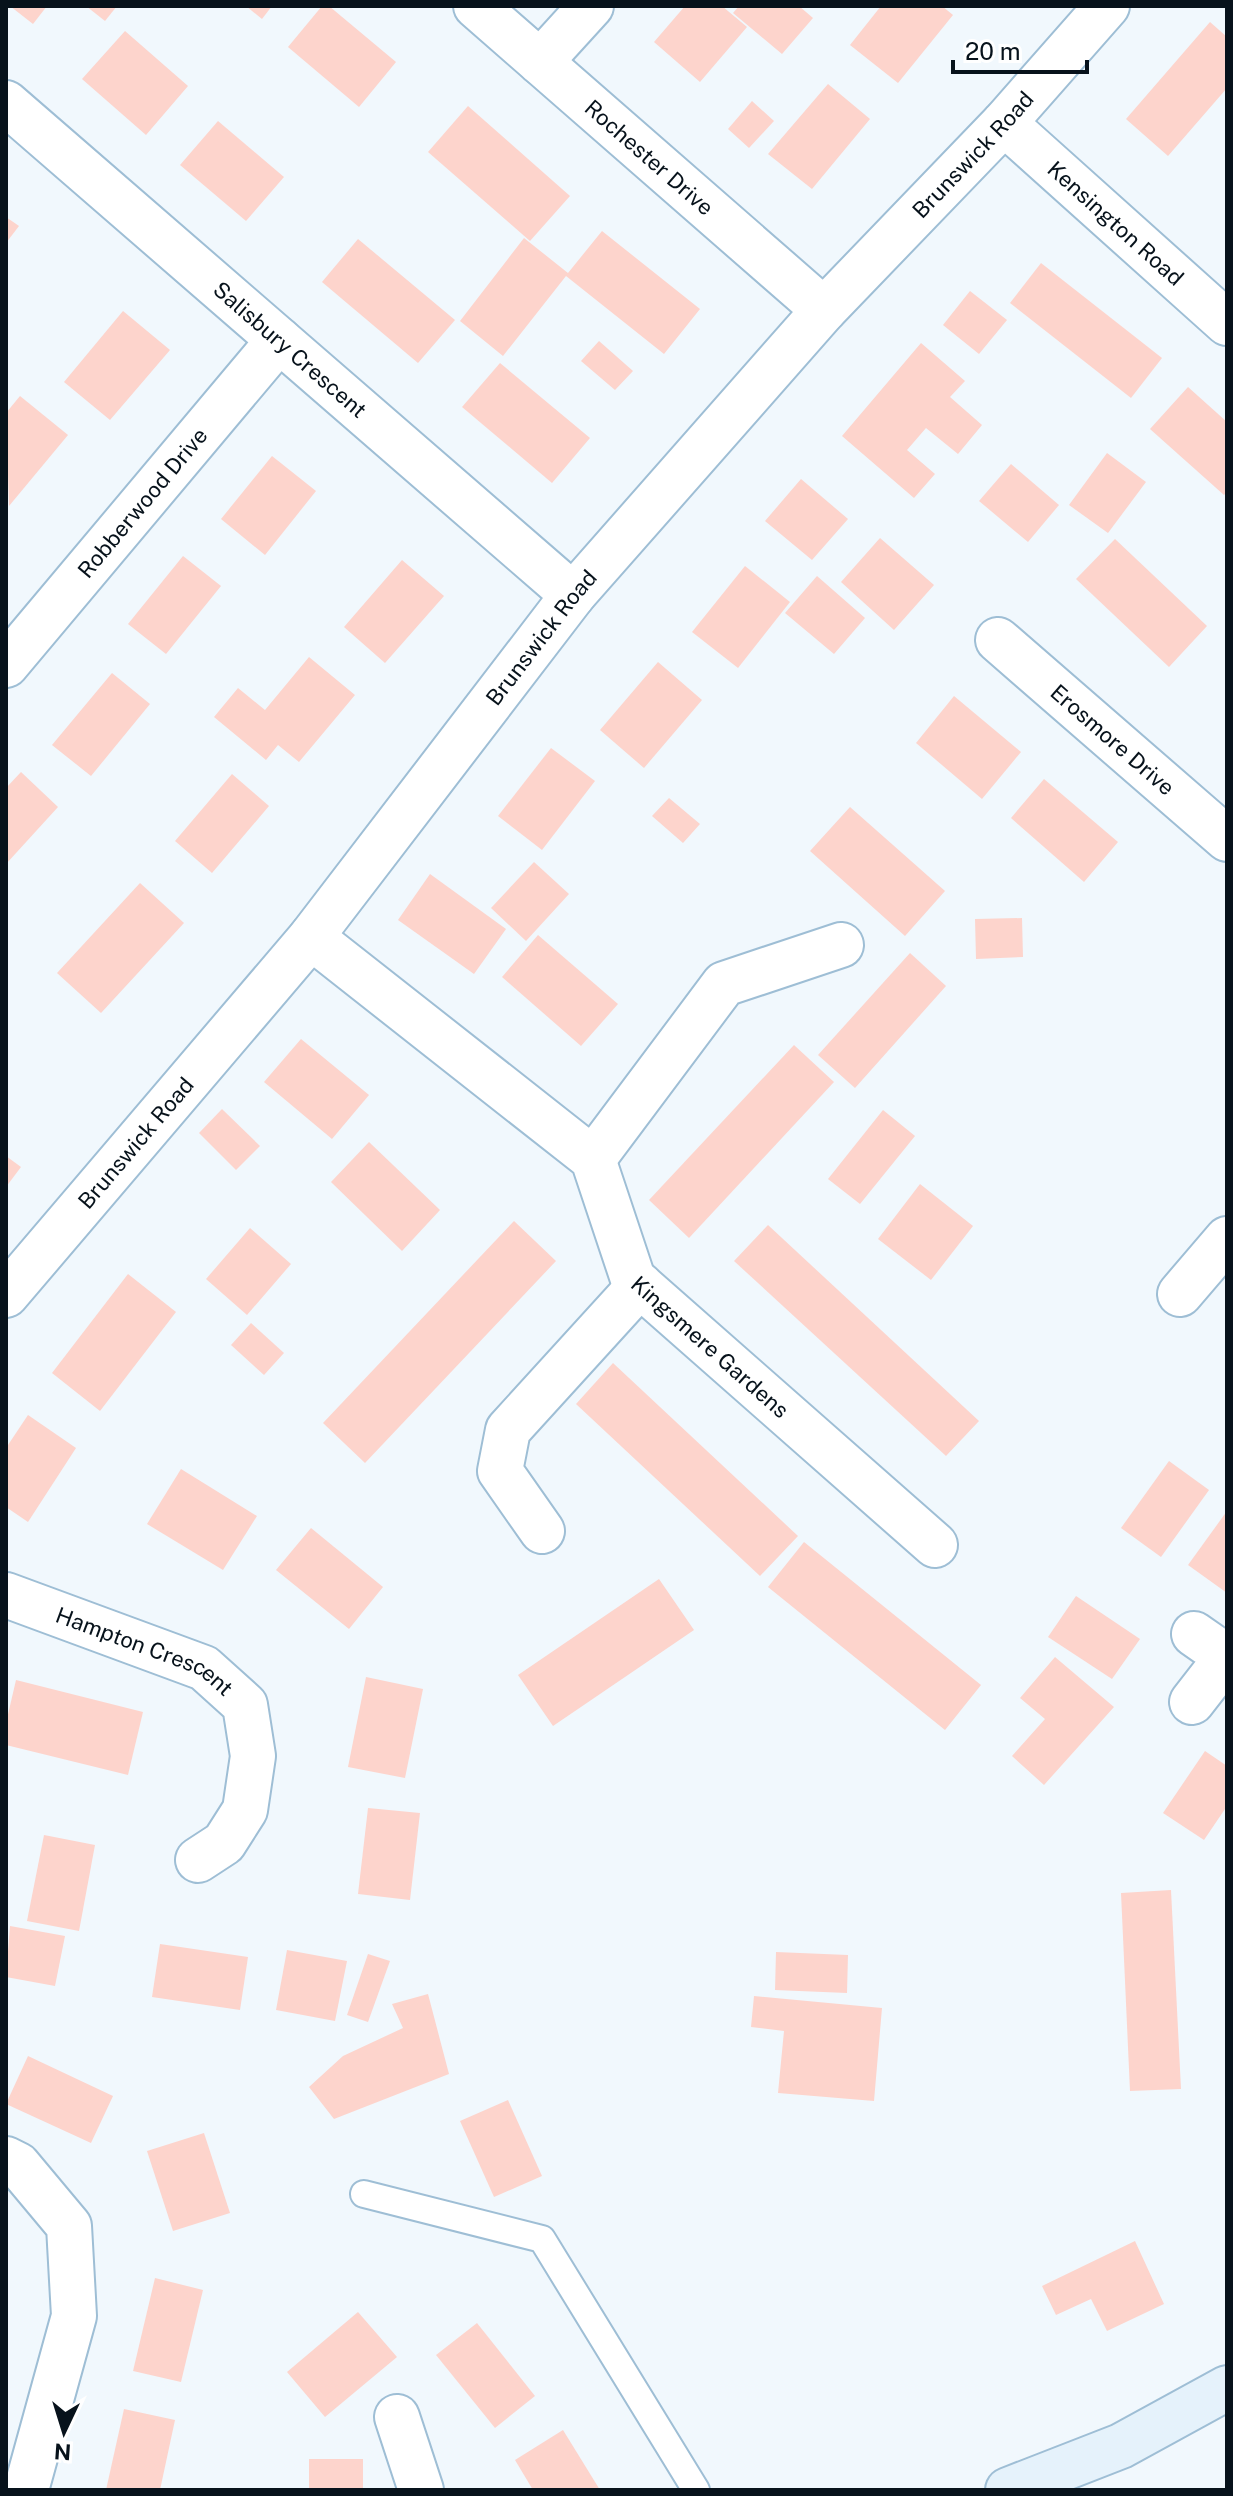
<svg xmlns="http://www.w3.org/2000/svg" width="1233" height="2496" font-family="'Public Sans',sans-serif">
	<style>
		.building { fill: #fdd4cc }
		.lines { fill: none; stroke-linecap: round; stroke-linejoin: round }
		.lane-casing { stroke: #9ebed5; stroke-width: 30 }
		.street-casing { stroke: #9ebed5; stroke-width: 48 }
		.secondary-casing { stroke: #9ebed5; stroke-width: 48 }
		.lane { stroke: #fff; stroke-width: 26 }
		.street { stroke: #fff; stroke-width: 44 }
		.secondary { stroke: #e5f2fb; stroke-width: 44 }
		.labels { text-anchor: middle; stroke-width: 6; stroke-linejoin: round; paint-order: stroke }
		.street-label { font-size: 22px; fill: #07121b; stroke: #fff }
	</style>
	<rect width="100%" height="100%" fill="#f1f8fd"/>
	<!-- building -->
	<g class="building">
		<polygon points="10,6 47,6 33,24"/>
		<polygon points="86,6 117,6 105,21"/>
		<polygon points="246,6 272,6 262,19"/>
		<polygon points="322,6 329,6 396,62 359,107 288,47"/>
		<polygon points="685,6 722,6 747,27 700,82 654,42"/>
		<polygon points="739,6 799,6 813,18 782,54 733,13"/>
		<polygon points="881,6 942,6 953,15 898,83 850,45"/>
		<polygon points="1210,22 1227,37 1227,88 1168,156 1126,119"/>
		<polygon points="125,31 188,86 146,135 82,79"/>
		<polygon points="828,84 870,119 812,189 768,154"/>
		<polygon points="752,101 774,121 749,148 728,129"/>
		<polygon points="468,106 570,196 530,241 428,152"/>
		<polygon points="218,121 284,177 246,221 180,165"/>
		<polygon points="6,217 19,226 6,243"/>
		<polygon points="602,231 700,309 664,354 566,276 503,356 460,321 524,238 568,273"/>
		<polygon points="358,239 455,320 418,363 322,282"/>
		<polygon points="1041,263 1162,358 1131,398 1010,303"/>
		<polygon points="970,291 1007,320 979,354 943,325"/>
		<polygon points="123,311 170,350 110,420 64,382"/>
		<polygon points="599,341 633,371 615,390 581,361"/>
		<polygon points="921,343 965,381 950,397 982,425 958,454 926,428 907,450 935,474 914,498 842,436"/>
		<polygon points="500,363 590,438 552,483 462,407"/>
		<polygon points="1188,387 1227,422 1227,492 1224,495 1150,429"/>
		<polygon points="20,396 68,435 9,506 6,413"/>
		<polygon points="1107,453 1146,482 1108,533 1069,505"/>
		<polygon points="272,456 316,491 265,555 221,519"/>
		<polygon points="1011,464 1059,505 1028,542 979,501"/>
		<polygon points="801,479 848,519 812,560 765,521"/>
		<polygon points="880,538 934,585 894,630 841,582"/>
		<polygon points="1115,539 1207,626 1169,667 1076,579"/>
		<polygon points="183,556 221,586 166,654 128,624"/>
		<polygon points="402,560 444,596 385,663 344,627"/>
		<polygon points="745,566 790,602 738,668 692,632"/>
		<polygon points="817,576 865,618 834,654 785,613"/>
		<polygon points="309,657 355,695 299,762 278,745 266,760 214,717 238,688 265,710"/>
		<polygon points="658,662 702,700 644,768 600,730"/>
		<polygon points="112,673 150,704 91,776 52,745"/>
		<polygon points="954,696 1021,752 982,799 916,743"/>
		<polygon points="551,748 595,781 542,850 498,816"/>
		<polygon points="21,772 58,807 6,864 6,788"/>
		<polygon points="232,774 269,806 212,873 175,841"/>
		<polygon points="1044,779 1118,842 1084,882 1011,818"/>
		<polygon points="669,798 700,824 683,843 652,816"/>
		<polygon points="850,807 945,891 905,936 810,851"/>
		<polygon points="534,862 569,894 526,941 491,908"/>
		<polygon points="430,874 506,929 474,974 398,920"/>
		<polygon points="140,883 184,923 101,1013 57,973"/>
		<polygon points="1022,918 1023,957 976,959 975,919"/>
		<polygon points="538,935 618,1004 581,1046 502,977"/>
		<polygon points="910,953 946,986 855,1088 818,1055"/>
		<polygon points="301,1039 369,1095 332,1139 264,1082"/>
		<polygon points="794,1045 834,1082 689,1238 649,1200"/>
		<polygon points="222,1109 260,1146 236,1170 199,1133"/>
		<polygon points="883,1110 915,1136 860,1204 828,1179"/>
		<polygon points="369,1142 440,1210 402,1251 331,1182"/>
		<polygon points="6,1156 21,1167 6,1187"/>
		<polygon points="920,1184 973,1226 931,1280 878,1239"/>
		<polygon points="514,1221 556,1261 365,1463 323,1423"/>
		<polygon points="768,1225 979,1421 946,1456 734,1261"/>
		<polygon points="250,1228 291,1264 247,1315 206,1279"/>
		<polygon points="128,1274 176,1312 100,1411 52,1373"/>
		<polygon points="251,1323 284,1353 264,1375 231,1345"/>
		<polygon points="613,1363 798,1536 760,1576 576,1404"/>
		<polygon points="28,1415 76,1448 28,1522 6,1507 6,1448"/>
		<polygon points="1169,1461 1209,1490 1161,1557 1121,1528"/>
		<polygon points="181,1469 257,1516 223,1570 147,1524"/>
		<polygon points="1227,1511 1227,1593 1188,1565"/>
		<polygon points="311,1528 383,1587 349,1629 276,1570"/>
		<polygon points="804,1542 981,1685 945,1730 768,1587"/>
		<polygon points="659,1579 694,1630 553,1726 518,1675"/>
		<polygon points="1076,1596 1140,1639 1112,1679 1048,1637"/>
		<polygon points="1055,1657 1114,1707 1044,1785 1012,1756 1045,1719 1020,1698"/>
		<polygon points="366,1677 423,1689 405,1778 348,1767"/>
		<polygon points="16,1680 143,1712 128,1775 6,1745 6,1723"/>
		<polygon points="1205,1751 1227,1766 1227,1806 1204,1840 1163,1813"/>
		<polygon points="368,1808 420,1813 410,1900 358,1894"/>
		<polygon points="44,1835 95,1845 79,1931 27,1921"/>
		<polygon points="1171,1890 1181,2089 1130,2091 1121,1893"/>
		<polygon points="10,1926 65,1936 55,1986 6,1977"/>
		<polygon points="160,1944 248,1957 240,2010 152,1997"/>
		<polygon points="287,1950 347,1961 335,2021 276,2010"/>
		<polygon points="776,1952 848,1955 847,1993 775,1990"/>
		<polygon points="368,1954 390,1961 368,2022 347,2015"/>
		<polygon points="428,1994 449,2074 334,2119 309,2087 343,2056 403,2028 392,2004"/>
		<polygon points="754,1996 882,2008 874,2101 778,2093 784,2031 751,2027"/>
		<polygon points="28,2056 113,2096 91,2143 6,2104"/>
		<polygon points="508,2100 542,2176 494,2197 460,2121"/>
		<polygon points="204,2133 230,2213 173,2231 147,2151"/>
		<polygon points="1135,2241 1164,2304 1107,2331 1091,2299 1056,2315 1042,2286"/>
		<polygon points="155,2278 203,2290 181,2382 133,2371"/>
		<polygon points="358,2312 397,2357 325,2417 287,2372"/>
		<polygon points="477,2323 535,2396 495,2428 436,2355"/>
		<polygon points="124,2409 175,2420 160,2490 106,2490"/>
		<polygon points="563,2430 600,2490 533,2490 515,2460"/>
		<rect x="309" y="2459" width="54" height="31"/>
	</g>
	<g class="lines">
		<defs>
			<polyline id="lane" points="364,2194 542,2239 696,2490"/>
			<g id="street">
				<path id="s1" d="M476 6 824 310"/>
				<polyline points="540,62 591,6"/>
				<path id="s2" d="M6 103 573 595"/>
				<path id="s3" d="M1004 123 1227 323"/>
				<path id="s4" d="M998 640 1227 839"/>
				<path id="s5" d="M6 665 279 340"/>
				<path id="s6" d="M311 937 593 1159 633 1279 935 1545"/>
				<polyline points="593,1159 724,984 841,945"/>
				<polyline points="1180,1294 1227,1239"/>
				<path id="s7" d="M6 1295 311 937 573 595 824 310 1004 123 1107 6"/>
				<polyline points="542,1531 500,1471 508,1430 640,1285"/>
				<path id="s8" d="M6 1595 204 1668 245 1705 253 1756 245 1810 224 1843 198 1860"/>
				<polyline points="1192,1702 1227,1657 1194,1634"/>
				<polyline points="6,2159 18,2165 69,2226 74,2316 26,2490"/>
				<polyline points="397,2417 421,2490"/>
			</g>
			<polyline id="secondary" points="1008,2490 1121,2446 1227,2388"/>
		</defs>
		<!-- lane casing -->
		<use href="#lane" class="lane-casing"/>
		<!-- street casing -->
		<use href="#street" class="street-casing"/>
		<!-- secondary casing -->
		<use href="#secondary" class="secondary-casing"/>
		<!-- lane -->
		<use href="#lane" class="lane"/>
		<!-- street -->
		<use href="#street" class="street"/>
		<!-- secondary -->
		<use href="#secondary" class="secondary"/>
	</g>
	<g class="labels">
		<!-- street labels -->
		<g class="street-label">
			<text dy="8" stroke="none"><textPath href="#s7" startOffset="1496">Brunswick Road</textPath></text>
			<text dy="8" stroke="none"><textPath href="#s1" startOffset="230">Rochester Drive</textPath></text>
			<text dy="8" stroke="none"><textPath href="#s3" startOffset="150">Kensington Road</textPath></text>
			<text dy="8" stroke="none"><textPath href="#s2" startOffset="376">Salisbury Crescent</textPath></text>
			<text dy="8" stroke="none"><textPath href="#s5" startOffset="212">Robberwood Drive</textPath></text>
			<text dy="8" stroke="none"><textPath href="#s7" startOffset="848">Brunswick Road</textPath></text>
			<text dy="8" stroke="none"><textPath href="#s4" startOffset="152">Erosmore Drive</textPath></text>
			<text dy="8" stroke="none"><textPath href="#s7" startOffset="200">Brunswick Road</textPath></text>
			<text dy="8" stroke="none"><textPath href="#s6" startOffset="588">Kingsmere Gardens</textPath></text>
			<text dy="8" stroke="none"><textPath href="#s8" startOffset="150">Hampton Crescent</textPath></text>
		</g>
	</g>
	<!-- border -->
	<rect width="1233" height="2496" fill="none" stroke="#07121b" stroke-width="16"/>
	<!-- north arrow -->
	<g transform="translate(64 2432) rotate(184)" stroke="#ffffff" stroke-width="6" paint-order="stroke">
	<path d="M0-6L14 30L0 20L-14 30Z" fill="#07121b"/>
	<text y="-12" font-size="22" font-weight="bold" text-anchor="middle" fill="#07121b">N</text>
	</g>
	<!-- scale -->
	<path d="M953 60v12h134v-12" fill="none" stroke="#07121b" stroke-width="4"/>
	<text x="965" y="60" font-size="24" fill="#07121b" stroke="#ffffff" stroke-width="6" paint-order="stroke">20 m</text>
</svg>
